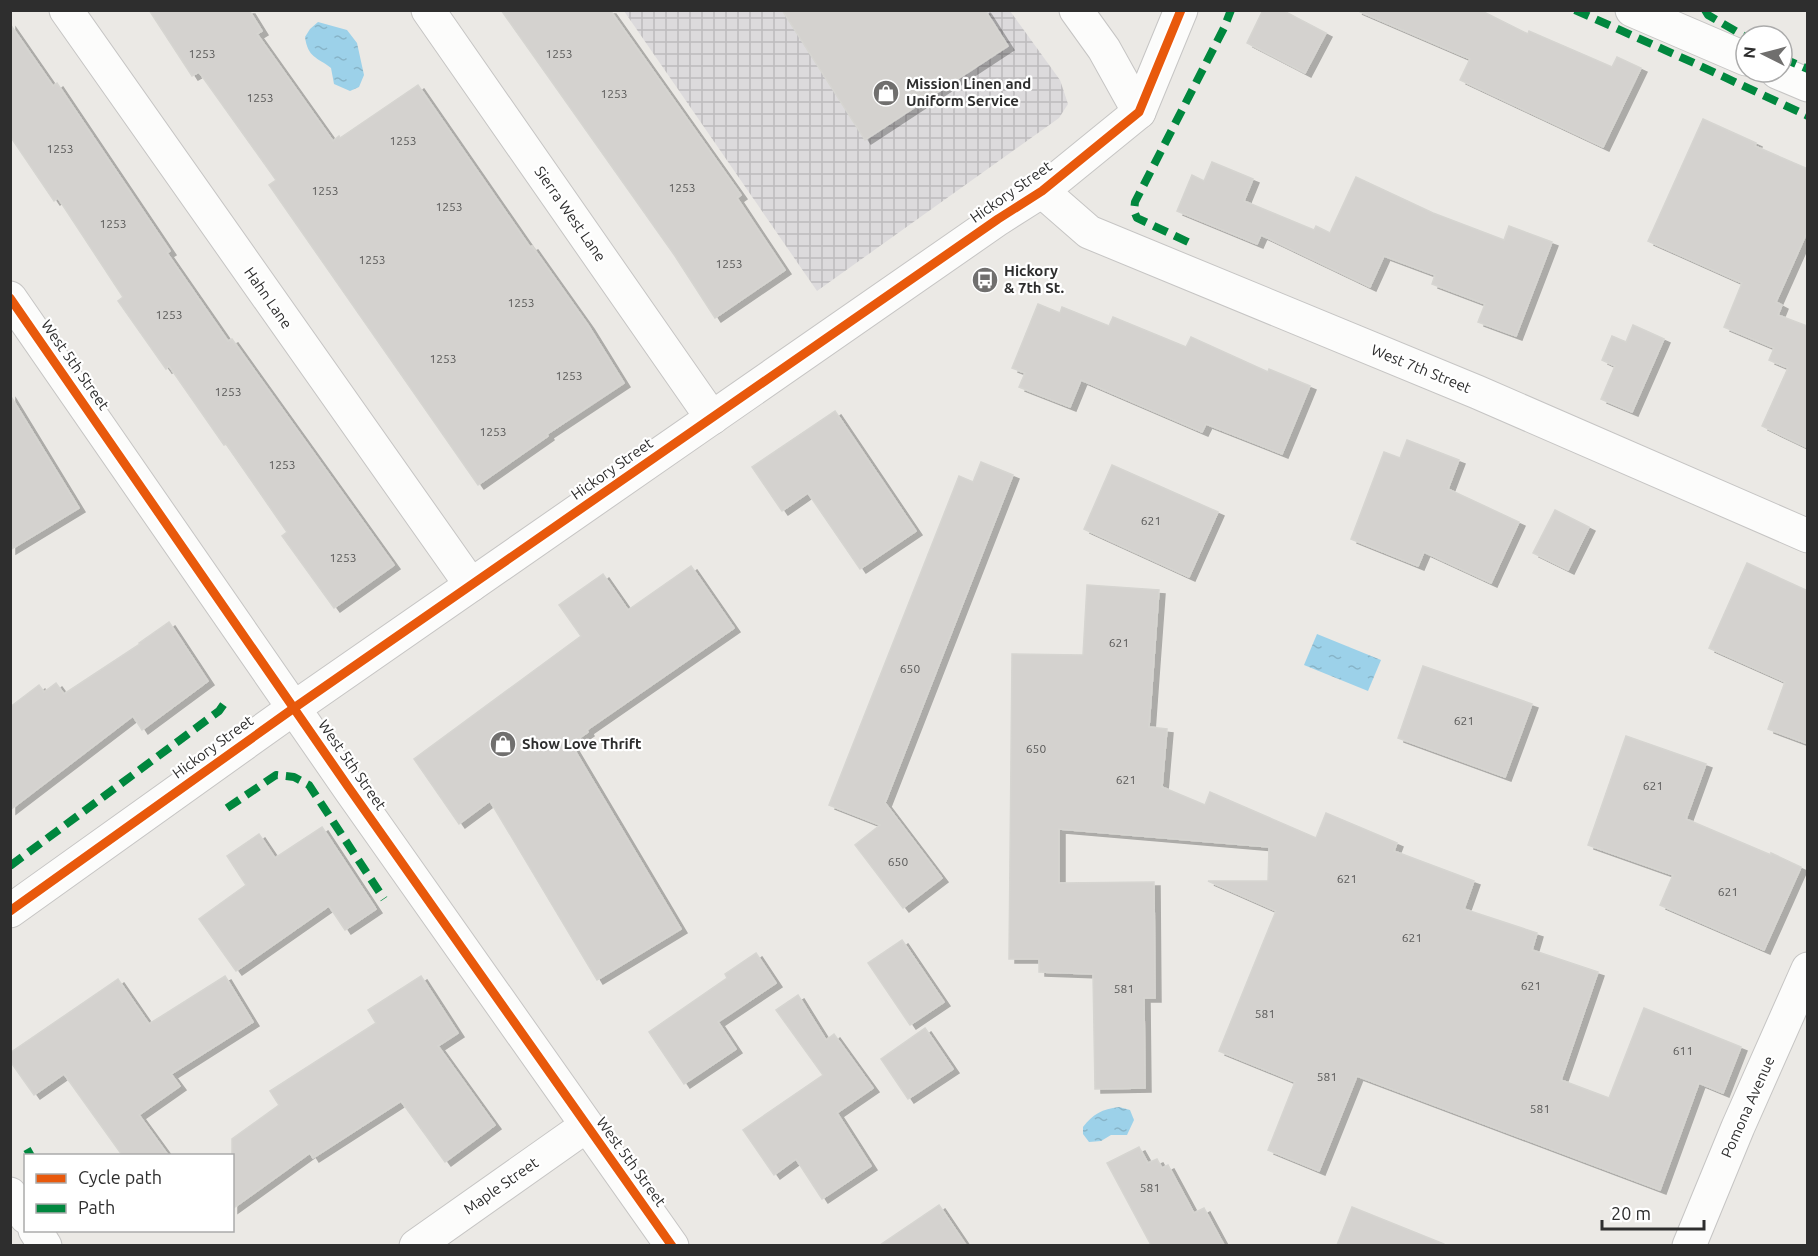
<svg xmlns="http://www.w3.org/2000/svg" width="1818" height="1256" font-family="Ubuntu,sans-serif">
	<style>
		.industrial { fill: url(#industrial-grid) }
		.water { fill: url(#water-ripples) }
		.building { fill: #d4d2cf; stroke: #d6d5d1; stroke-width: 1.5; filter: url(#shadow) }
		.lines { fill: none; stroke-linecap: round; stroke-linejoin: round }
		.street-casing { stroke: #c6c5c4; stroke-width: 35 }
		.secondary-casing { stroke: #c6c5c4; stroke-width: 35 }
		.street { stroke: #fcfcfb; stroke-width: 33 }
		.secondary { stroke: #fcfcfb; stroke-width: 33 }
		.quiet { stroke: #00873e; stroke-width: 8; stroke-dasharray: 15 8; stroke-linecap: butt }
		.cycleway-casing { stroke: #fff; stroke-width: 13 }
		.cycleway { stroke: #e8590c; stroke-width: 9 }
		.labels { text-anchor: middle; stroke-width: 4.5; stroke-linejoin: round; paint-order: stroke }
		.number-label { font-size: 12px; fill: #585857 }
		.poi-label { font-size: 15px; font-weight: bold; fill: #2e2e2e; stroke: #fff; text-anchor: start }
		.street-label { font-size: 15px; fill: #2e2e2e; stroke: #fff }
	</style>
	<defs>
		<pattern id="industrial-grid" width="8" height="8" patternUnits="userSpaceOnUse" patternTransform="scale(1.5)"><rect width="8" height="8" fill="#dcdadc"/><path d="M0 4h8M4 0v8" fill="none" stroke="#bdbbbd"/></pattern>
		<pattern id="water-ripples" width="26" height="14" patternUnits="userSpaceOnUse" patternTransform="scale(1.5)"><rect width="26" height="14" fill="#9cd1e9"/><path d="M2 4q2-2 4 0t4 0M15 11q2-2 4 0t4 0" fill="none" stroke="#87b4c8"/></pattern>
		<filter id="shadow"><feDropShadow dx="6" dy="4" stdDeviation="0" flood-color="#0004"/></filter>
	</defs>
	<rect width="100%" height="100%" fill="#ebe9e5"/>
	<!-- industrial -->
	<polygon class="industrial" points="624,11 1010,11 1060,80 1068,104 1059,118 817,291"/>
	<!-- water -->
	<g class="water">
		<path d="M318 22 347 30 357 43 364 75 359 87 350 91 334 84 331 68C317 57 308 58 305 37L310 29Z"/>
		<polygon points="1317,634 1381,660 1368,691 1304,665"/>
		<path d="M1119 1107 1130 1110 1134 1120 1127 1135H1111L1101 1141 1089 1142 1083 1134V1127C1093 1114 1102 1109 1119 1107Z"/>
	</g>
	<!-- building -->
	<g class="building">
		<polygon points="149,10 249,10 262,31 257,34 333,141 339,136 340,138 418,85 530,247 532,246 588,325 624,383 547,434 548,436 478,485 269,185 276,180 199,72 192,76"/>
		<polygon points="501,10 610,10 741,195 737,198 785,270 715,318 675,256"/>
		<polygon points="782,10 985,10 1008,46 865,140"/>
		<polygon points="1263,10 1282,10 1326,33 1305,73 1247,43"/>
		<polygon points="1356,10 1480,10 1528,34 1529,31 1612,67 1617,57 1641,68 1603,147 1460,80 1470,59"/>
		<polygon points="10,24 53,86 57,83 170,251 167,253 228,341 232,339 394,565 334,608 282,536 287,532 226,444 224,445 169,366 166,369 118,301 123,297 58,198 54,201 10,136"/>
		<polygon points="1703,119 1756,143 1755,146 1808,169 1808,230 1776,302 1782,305 1778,315 1807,326 1808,325 1808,448 1762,426 1788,368 1769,360 1774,348 1724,327 1742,283 1648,241"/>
		<polygon points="1212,162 1253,179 1244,201 1314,230 1316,226 1330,233 1356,177 1433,213 1504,240 1509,226 1552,242 1516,336 1478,322 1485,304 1432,284 1435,275 1384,256 1370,287 1261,235 1257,244 1177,211 1192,175 1204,181"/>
		<polygon points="1038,304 1060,313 1062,307 1109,326 1113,317 1186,347 1191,337 1268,372 1269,369 1310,386 1282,454 1206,424 1202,432 1081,380 1070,407 1019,387 1025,373 1012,368"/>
		<polygon points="1633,325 1664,339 1632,412 1601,399 1615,366 1602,360 1612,336 1626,342"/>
		<polygon points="10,395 79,508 10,550"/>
		<polygon points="835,411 916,531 860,569 808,493 782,511 752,467"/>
		<polygon points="1407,440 1459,460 1448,489 1519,522 1491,583 1424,552 1418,566 1351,539 1384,452 1400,458"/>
		<polygon points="981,462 1013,475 885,803 942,878 903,908 855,845 880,825 829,805 959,476 973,482"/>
		<polygon points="1112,465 1218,512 1189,577 1084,529"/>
		<polygon points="1555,510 1589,527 1568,570 1533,553"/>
		<polygon points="1747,563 1808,591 1808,744 1768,729 1785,682 1709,648"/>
		<polygon points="691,566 734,628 587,730 588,732 571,744 681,929 597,980 490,801 459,824 414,759 581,636 559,605 603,574 628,610"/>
		<polygon points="1087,585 1159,590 1149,727 1167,729 1162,787 1205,805 1210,792 1316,838 1326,813 1397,843 1394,851 1474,881 1464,909 1537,933 1532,950 1598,972 1561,1080 1609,1098 1644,1008 1741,1047 1723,1093 1699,1083 1660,1190 1357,1076 1319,1171 1268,1150 1295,1082 1219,1051 1276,911 1208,881 1268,881 1269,847 1059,829 1059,883 1154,882 1155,998 1144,998 1145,1088 1095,1089 1093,974 1039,972 1039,959 1009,959 1012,654 1083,655"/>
		<polygon points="169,622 208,681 142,730 133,716 10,810 10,707 39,685 44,692 56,683 64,694 140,644 139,643"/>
		<polygon points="1423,666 1532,704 1505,777 1398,738"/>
		<polygon points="1626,736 1706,764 1686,819 1771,855 1771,853 1801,867 1764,950 1660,905 1673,875 1588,845"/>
		<polygon points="322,827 376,909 345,930 329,906 236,971 199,919 246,885 227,856 259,834 275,858"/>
		<polygon points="902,940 944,1002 910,1025 868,963"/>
		<polygon points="756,953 776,983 718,1022 736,1049 684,1084 649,1032 727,978 725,974"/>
		<polygon points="225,976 253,1022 171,1074 180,1086 139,1115 168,1155 122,1155 64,1074 34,1095 10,1061 10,1053 118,979 149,1024"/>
		<polygon points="421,976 458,1033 438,1046 495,1125 445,1162 401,1101 313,1158 310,1153 232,1209 232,1139 279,1105 270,1091 376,1023 368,1010"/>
		<polygon points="798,995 826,1040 834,1034 873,1088 837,1113 871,1166 822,1199 796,1159 774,1175 743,1130 823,1075 776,1010"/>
		<polygon points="925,1028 953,1069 908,1099 881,1059"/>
		<polygon points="1139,1147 1148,1163 1157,1159 1162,1168 1168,1165 1194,1213 1204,1208 1224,1245 1151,1245 1107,1163"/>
		<polygon points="939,1205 966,1245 880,1245"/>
		<polygon points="1352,1207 1444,1244 1444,1245 1337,1245"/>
	</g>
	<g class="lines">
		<defs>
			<g id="street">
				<polyline points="66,10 471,585"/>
				<polyline points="428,10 712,418"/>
				<polyline points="1076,10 1104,49 1139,112"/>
				<polyline points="1632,10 1746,59"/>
				<polyline points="1777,72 1808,85"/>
				<polyline points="1042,191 1089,232 1477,392 1808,536"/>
				<polyline points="10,911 294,708 998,219 1042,191 1139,112 1181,10"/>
				<polyline points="10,1194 26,1217"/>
				<polyline points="35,1230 45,1246"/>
				<polyline points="416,1246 586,1126"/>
				<polyline points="1689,1246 1738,1127 1808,969"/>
			</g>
			<polyline id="secondary" points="10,298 349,788 672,1246"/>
		</defs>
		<!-- street casing -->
		<use href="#street" class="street-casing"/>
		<!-- secondary casing -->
		<use href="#secondary" class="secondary-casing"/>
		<!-- street -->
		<use href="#street" class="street"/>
		<!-- secondary -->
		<use href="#secondary" class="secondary"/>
		<!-- quiet -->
		<g class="quiet">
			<polyline points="1575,10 1694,63 1808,116"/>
			<polyline points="1705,10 1708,15 1746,37"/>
			<polyline points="1782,58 1808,69"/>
			<polyline points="1188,242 1137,218 1134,211 1135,202 1224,28 1231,10"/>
			<polyline points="227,808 276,775 294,777 309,785 384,899"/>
			<polyline points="10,866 219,711 226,701"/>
			<polyline points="27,1149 31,1156"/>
		</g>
		<defs>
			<g id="cycleway">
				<polyline points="10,298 349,788 672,1246"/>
				<polyline points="10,911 294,708 998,219 1042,191 1139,112 1181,10"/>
			</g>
		</defs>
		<!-- cycleway casing -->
		<use href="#cycleway" class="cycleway-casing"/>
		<!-- cycleway -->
		<use href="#cycleway" class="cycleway"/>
	</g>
	<!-- icons -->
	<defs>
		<symbol id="shop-disc" viewBox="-11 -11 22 22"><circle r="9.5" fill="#706f6e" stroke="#fff"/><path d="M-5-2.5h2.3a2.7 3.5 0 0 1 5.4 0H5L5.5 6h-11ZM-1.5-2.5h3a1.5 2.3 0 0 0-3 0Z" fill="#fff"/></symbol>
		<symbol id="bus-disc" viewBox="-11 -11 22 22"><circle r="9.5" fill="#706f6e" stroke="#fff"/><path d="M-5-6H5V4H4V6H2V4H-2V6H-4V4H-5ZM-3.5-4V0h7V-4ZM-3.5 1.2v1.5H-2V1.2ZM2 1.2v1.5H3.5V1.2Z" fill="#fff"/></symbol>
	</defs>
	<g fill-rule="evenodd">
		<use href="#shop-disc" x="871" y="78" width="30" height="30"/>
		<use href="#bus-disc" x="970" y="265" width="30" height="30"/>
		<use href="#shop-disc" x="488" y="729" width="30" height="30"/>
	</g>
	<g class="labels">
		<!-- number labels -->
		<g class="number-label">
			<text x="202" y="58">1253</text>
			<text x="559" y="58">1253</text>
			<text x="614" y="98">1253</text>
			<text x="260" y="102">1253</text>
			<text x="403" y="145">1253</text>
			<text x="60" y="153">1253</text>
			<text x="682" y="192">1253</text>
			<text x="325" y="195">1253</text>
			<text x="449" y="211">1253</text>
			<text x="113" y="228">1253</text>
			<text x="372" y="264">1253</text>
			<text x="729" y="268">1253</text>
			<text x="521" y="307">1253</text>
			<text x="169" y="319">1253</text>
			<text x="443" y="363">1253</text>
			<text x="569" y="380">1253</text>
			<text x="228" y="396">1253</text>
			<text x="493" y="436">1253</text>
			<text x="282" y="469">1253</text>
			<text x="1151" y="525">621</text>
			<text x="343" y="562">1253</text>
			<text x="1119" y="647">621</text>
			<text x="910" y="673">650</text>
			<text x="1464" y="725">621</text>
			<text x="1036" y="753">650</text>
			<text x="1126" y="784">621</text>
			<text x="1653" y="790">621</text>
			<text x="898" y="866">650</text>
			<text x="1347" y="883">621</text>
			<text x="1728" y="896">621</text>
			<text x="1412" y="942">621</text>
			<text x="1531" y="990">621</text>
			<text x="1124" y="993">581</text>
			<text x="1265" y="1018">581</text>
			<text x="1683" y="1055">611</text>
			<text x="1327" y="1081">581</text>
			<text x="1540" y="1113">581</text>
			<text x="1150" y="1192">581</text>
		</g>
		<!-- poi labels -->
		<g class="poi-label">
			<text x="906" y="89">Mission Linen and<tspan x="906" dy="17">Uniform Service</tspan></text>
			<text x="1004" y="276">Hickory<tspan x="1004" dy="17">&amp; 7th St.</tspan></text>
			<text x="522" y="749">Show Love Thrift</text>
		</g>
		<!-- street labels -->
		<g class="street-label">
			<text transform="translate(1011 192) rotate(-35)" y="5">Hickory Street</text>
			<text transform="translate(570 214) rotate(55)" y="5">Sierra West Lane</text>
			<text transform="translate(268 298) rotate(55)" y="5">Hahn Lane</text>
			<text transform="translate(75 365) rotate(55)" y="5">West 5th Street</text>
			<text transform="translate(1421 369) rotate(22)" y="5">West 7th Street</text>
			<text transform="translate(612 469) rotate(-35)" y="5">Hickory Street</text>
			<text transform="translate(213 747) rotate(-36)" y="5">Hickory Street</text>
			<text transform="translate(352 765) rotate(55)" y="5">West 5th Street</text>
			<text transform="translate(1748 1107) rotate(-66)" y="5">Pomona Avenue</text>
			<text transform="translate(631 1162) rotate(54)" y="5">West 5th Street</text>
			<text transform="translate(501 1186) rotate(-35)" y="5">Maple Street</text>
		</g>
	</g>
	<!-- border -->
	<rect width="1818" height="1256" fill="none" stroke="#2e2e2e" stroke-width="24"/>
	<!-- legend -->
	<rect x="24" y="1154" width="210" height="78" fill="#ffffff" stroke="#ababab" stroke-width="1.5"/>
	<rect x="36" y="1174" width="30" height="9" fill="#e8590c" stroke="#ababab" stroke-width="1.5"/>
	<text x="78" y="1184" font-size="18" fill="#2e2e2e">Cycle path</text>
	<rect x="36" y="1204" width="30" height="9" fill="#00873e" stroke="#ababab" stroke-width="1.5"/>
	<text x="78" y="1214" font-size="18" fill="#2e2e2e">Path</text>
	<!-- north arrow -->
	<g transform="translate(1764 54) rotate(276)"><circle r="28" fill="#ffffff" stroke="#ababab" stroke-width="1.5"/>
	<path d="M0-4.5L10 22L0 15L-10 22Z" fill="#706f6e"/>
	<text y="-9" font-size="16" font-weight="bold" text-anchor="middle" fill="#2e2e2e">N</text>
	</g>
	<!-- scale -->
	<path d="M1602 1220v9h102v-9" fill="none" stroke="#2e2e2e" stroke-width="3"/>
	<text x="1611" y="1220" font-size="18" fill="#2e2e2e" stroke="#ffffff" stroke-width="4.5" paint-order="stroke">20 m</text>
</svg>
